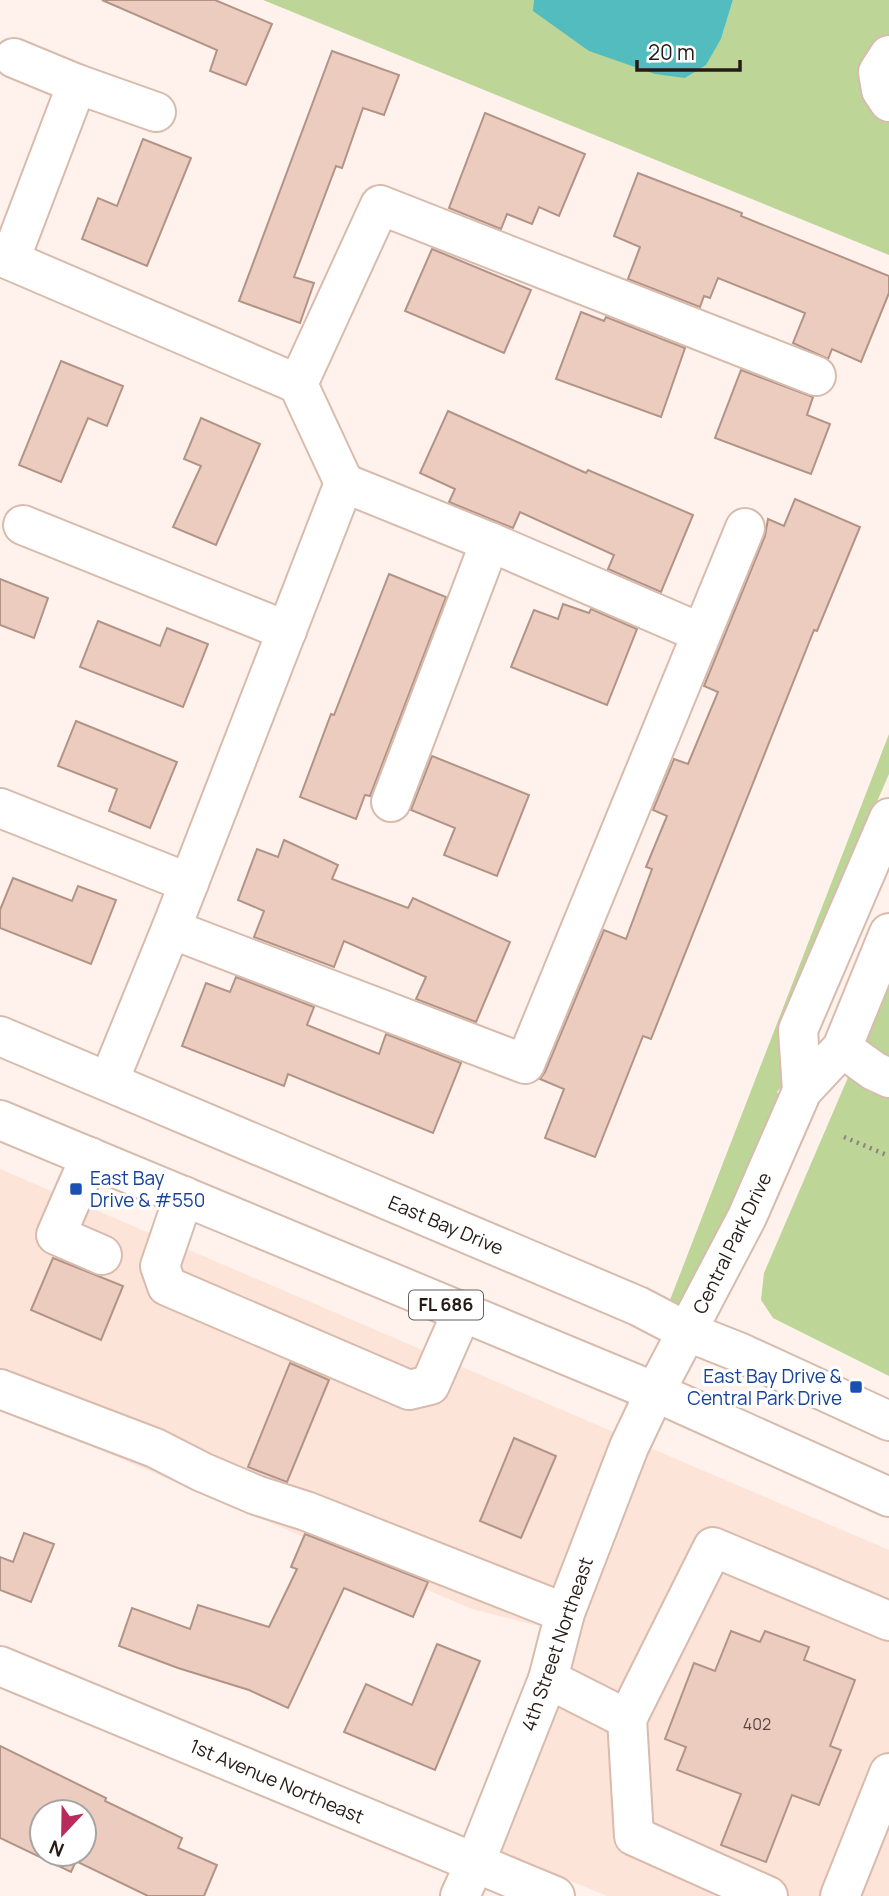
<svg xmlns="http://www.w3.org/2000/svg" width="889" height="1896" font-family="Manrope,sans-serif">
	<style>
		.built { fill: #fce4d9 }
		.green { fill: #bdd596 }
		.water { fill: #52bcbe }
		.building { fill: #ecccbe; stroke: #b29487; stroke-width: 2; fill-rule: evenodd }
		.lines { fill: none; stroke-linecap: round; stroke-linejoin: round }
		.minor-casing { stroke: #d9bbad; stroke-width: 42 }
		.major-casing { stroke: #d9bbad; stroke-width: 42 }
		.path { stroke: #8e827d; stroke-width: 4.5; stroke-dasharray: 2 5; stroke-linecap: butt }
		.minor { stroke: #fff; stroke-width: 38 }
		.major { stroke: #fff; stroke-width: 38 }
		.transit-dot { fill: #1a4fb4; stroke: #fff; stroke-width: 2.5 }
		.labels { text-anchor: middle; stroke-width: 6; stroke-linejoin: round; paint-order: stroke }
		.number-label { font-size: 16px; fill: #584740 }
		.shield { fill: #fff; stroke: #675f5c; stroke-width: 2 }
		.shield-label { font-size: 18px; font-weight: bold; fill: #261b16 }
		.transit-label { font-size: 19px; fill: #164399; stroke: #fff; text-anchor: start }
		.street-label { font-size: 19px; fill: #261b16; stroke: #fff }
	</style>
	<rect width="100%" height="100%" fill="#fff2ec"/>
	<!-- built -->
	<g class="built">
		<polygon points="0,1169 616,1433 543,1627 472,1609 0,1407"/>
		<polygon points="648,1447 889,1550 889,1896 607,1896 498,1851 582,1618"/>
	</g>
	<!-- green -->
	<g class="green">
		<polygon points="263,0 534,0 534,11 685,78 706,64 721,39 733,0 889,0 889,255"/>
		<polygon points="889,734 889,774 781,1023 783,1085 777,1092 780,1097 732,1209 681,1306 670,1300"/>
		<polygon points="889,982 889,1376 773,1318 761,1300 764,1273"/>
	</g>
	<!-- water -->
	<polygon class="water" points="534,0 733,0 721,39 706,65 685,78 655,74 589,51 533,11"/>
	<!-- building -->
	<g class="building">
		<polygon points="102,0 215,0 272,24 246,85 210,71 217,50"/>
		<polygon points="332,51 399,75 384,115 363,108 342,168 336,166 294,277 314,283 300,323 239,301"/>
		<polygon points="485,113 585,154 559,216 539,207 532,224 507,214 501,229 449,208"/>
		<polygon points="143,139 191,158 147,266 82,239 98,198 117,206"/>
		<polygon points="638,173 742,213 741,216 889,276 889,293 861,362 832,349 828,359 793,343 805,313 718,278 710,298 704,296 700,307 628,279 640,247 614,236"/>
		<polygon points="432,249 531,290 504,353 405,311"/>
		<polygon points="581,312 604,321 606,317 685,348 661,417 556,379"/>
		<polygon points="61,361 123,386 107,426 88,418 61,482 19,465"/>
		<polygon points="741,370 813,397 807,415 830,424 811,474 715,438"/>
		<polygon points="448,411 586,473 588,470 693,515 661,592 608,569 614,555 520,512 513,528 449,502 455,489 420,473"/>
		<polygon points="201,418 260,444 216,545 173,527 201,466 184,459"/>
		<polygon points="795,499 860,527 817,631 814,630 651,1039 643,1036 595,1157 545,1138 564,1089 540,1079 545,1072 604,930 626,939 652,869 646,867 667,816 653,810 674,759 688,764 718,692 704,686 765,536 768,519 784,526"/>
		<polygon points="389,574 446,597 370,796 365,795 356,819 300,797 331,714 334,715"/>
		<polygon points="0,579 48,598 34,638 0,625"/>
		<polygon points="563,604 589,613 591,609 637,629 607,705 511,667 534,610 558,619"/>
		<polygon points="98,621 160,646 167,628 208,644 183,707 80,667"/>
		<polygon points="76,721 177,762 150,828 109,811 117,789 58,766"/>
		<polygon points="432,756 529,795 497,876 444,855 455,828 411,810"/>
		<polygon points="284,840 338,865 332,879 408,908 413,898 510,942 476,1022 416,999 426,977 344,941 334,967 254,937 264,911 238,900 257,849 278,857"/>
		<polygon points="13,878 72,901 78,886 116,900 91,964 0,928 0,910"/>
		<polygon points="236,977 314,1007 307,1025 379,1054 386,1034 461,1063 433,1133 288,1074 284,1086 182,1046 206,983 230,992"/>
		<polygon points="53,1258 123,1286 101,1340 31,1310"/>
		<polygon points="290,1363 329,1380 287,1482 248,1467"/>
		<polygon points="514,1438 556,1456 521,1538 480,1521"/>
		<polygon points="24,1533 54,1544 31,1602 0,1590 0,1557 13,1562"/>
		<polygon points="305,1534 428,1582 413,1617 344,1588 288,1708 249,1690 178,1668 119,1646 132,1608 190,1629 198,1605 269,1627 297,1569 291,1567"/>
		<polygon points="731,1631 760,1642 765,1631 809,1647 804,1660 855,1680 830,1746 841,1750 819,1805 792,1795 766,1862 721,1845 741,1794 677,1770 686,1747 665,1739 694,1663 715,1671"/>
		<polygon points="437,1644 480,1661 435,1770 344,1732 366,1684 412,1705"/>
		<path d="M0 1746 106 1798 105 1801 182 1838 178 1848 217 1865 204 1896H148L76 1861 71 1872 0 1838ZM42 1812H84V1854H42Z"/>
	</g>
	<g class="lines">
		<defs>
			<g id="minor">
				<polyline points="889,55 878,72 881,90 889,102"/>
				<polyline points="14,58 77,84"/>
				<polyline points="0,256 298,384 344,483"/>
				<polyline points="10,260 77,84 156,112"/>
				<polyline points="298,384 380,205 816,376"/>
				<polyline points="23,525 287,631"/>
				<polyline points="391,802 490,542 701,633"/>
				<polyline points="0,808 189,883"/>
				<polyline points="171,929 344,483 490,542"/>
				<polyline points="842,1048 874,1071 889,1078"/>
				<polyline points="109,1081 171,929 525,1064 745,528"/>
				<polyline points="802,1091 798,1030 889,818"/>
				<polyline points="90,1157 56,1235 102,1255"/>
				<polyline points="184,1196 160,1266 167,1286 409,1390 430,1385 462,1312"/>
				<polyline points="0,1389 155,1448 202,1472 256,1495 306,1511 565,1613"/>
				<polyline points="0,1666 555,1896"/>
				<polyline points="548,1679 627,1719 634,1836 768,1896"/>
				<polyline points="627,1719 713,1547 889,1621"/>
				<polyline points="460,1896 475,1863 548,1679 565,1613 629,1447 655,1392 747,1217 802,1091 842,1048 889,933"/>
				<polyline points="840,1896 889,1773"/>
			</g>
			<g id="major">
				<polyline points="0,1036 638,1306 688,1332 741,1353 889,1421"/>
				<polyline points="0,1120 655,1392 889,1497"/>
			</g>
		</defs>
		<!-- minor casing -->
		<use href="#minor" class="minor-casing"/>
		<!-- major casing -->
		<use href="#major" class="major-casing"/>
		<!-- path -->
		<polyline class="path" points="844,1137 889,1156"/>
		<!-- minor -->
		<use href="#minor" class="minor"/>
		<!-- major -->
		<use href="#major" class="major"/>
	</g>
	<!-- markers -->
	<g class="transit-dot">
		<rect x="69" y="1182" width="14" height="14" rx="3.5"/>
		<rect x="849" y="1380" width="14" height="14" rx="3.5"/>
	</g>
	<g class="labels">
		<!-- number labels -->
		<g class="number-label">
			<text x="757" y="1730">402</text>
		</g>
		<!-- shield labels -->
		<rect class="shield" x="409" y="1290.5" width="74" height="29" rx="5"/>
		<g class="shield-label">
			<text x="446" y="1311">FL 686</text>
		</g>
		<!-- transit labels -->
		<g class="transit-label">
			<text x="90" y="1185">East Bay<tspan x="90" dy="22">Drive &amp; #550</tspan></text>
			<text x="842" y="1383" text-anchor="end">East Bay Drive &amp;<tspan x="842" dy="22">Central Park Drive</tspan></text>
		</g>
		<!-- street labels -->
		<g class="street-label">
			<text transform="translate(446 1225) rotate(23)" y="7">East Bay Drive</text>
			<text transform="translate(732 1243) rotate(-64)" y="7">Central Park Drive</text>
			<text transform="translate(557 1644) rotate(-71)" y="7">4th Street Northeast</text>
			<text transform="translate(277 1781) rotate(23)" y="7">1st Avenue Northeast</text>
		</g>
	</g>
	<!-- north arrow -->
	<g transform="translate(63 1833) rotate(202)"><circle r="33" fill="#ffffff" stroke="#a8a4a2" stroke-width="2"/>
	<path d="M0-5L12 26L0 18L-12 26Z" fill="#ba2b5b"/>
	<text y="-10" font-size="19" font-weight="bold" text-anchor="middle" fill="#261b16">N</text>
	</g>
	<!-- scale -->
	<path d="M637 60v10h103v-10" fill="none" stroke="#261b16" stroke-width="3.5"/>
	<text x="648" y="60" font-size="21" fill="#261b16" stroke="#ffffff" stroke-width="5" paint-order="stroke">20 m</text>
</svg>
